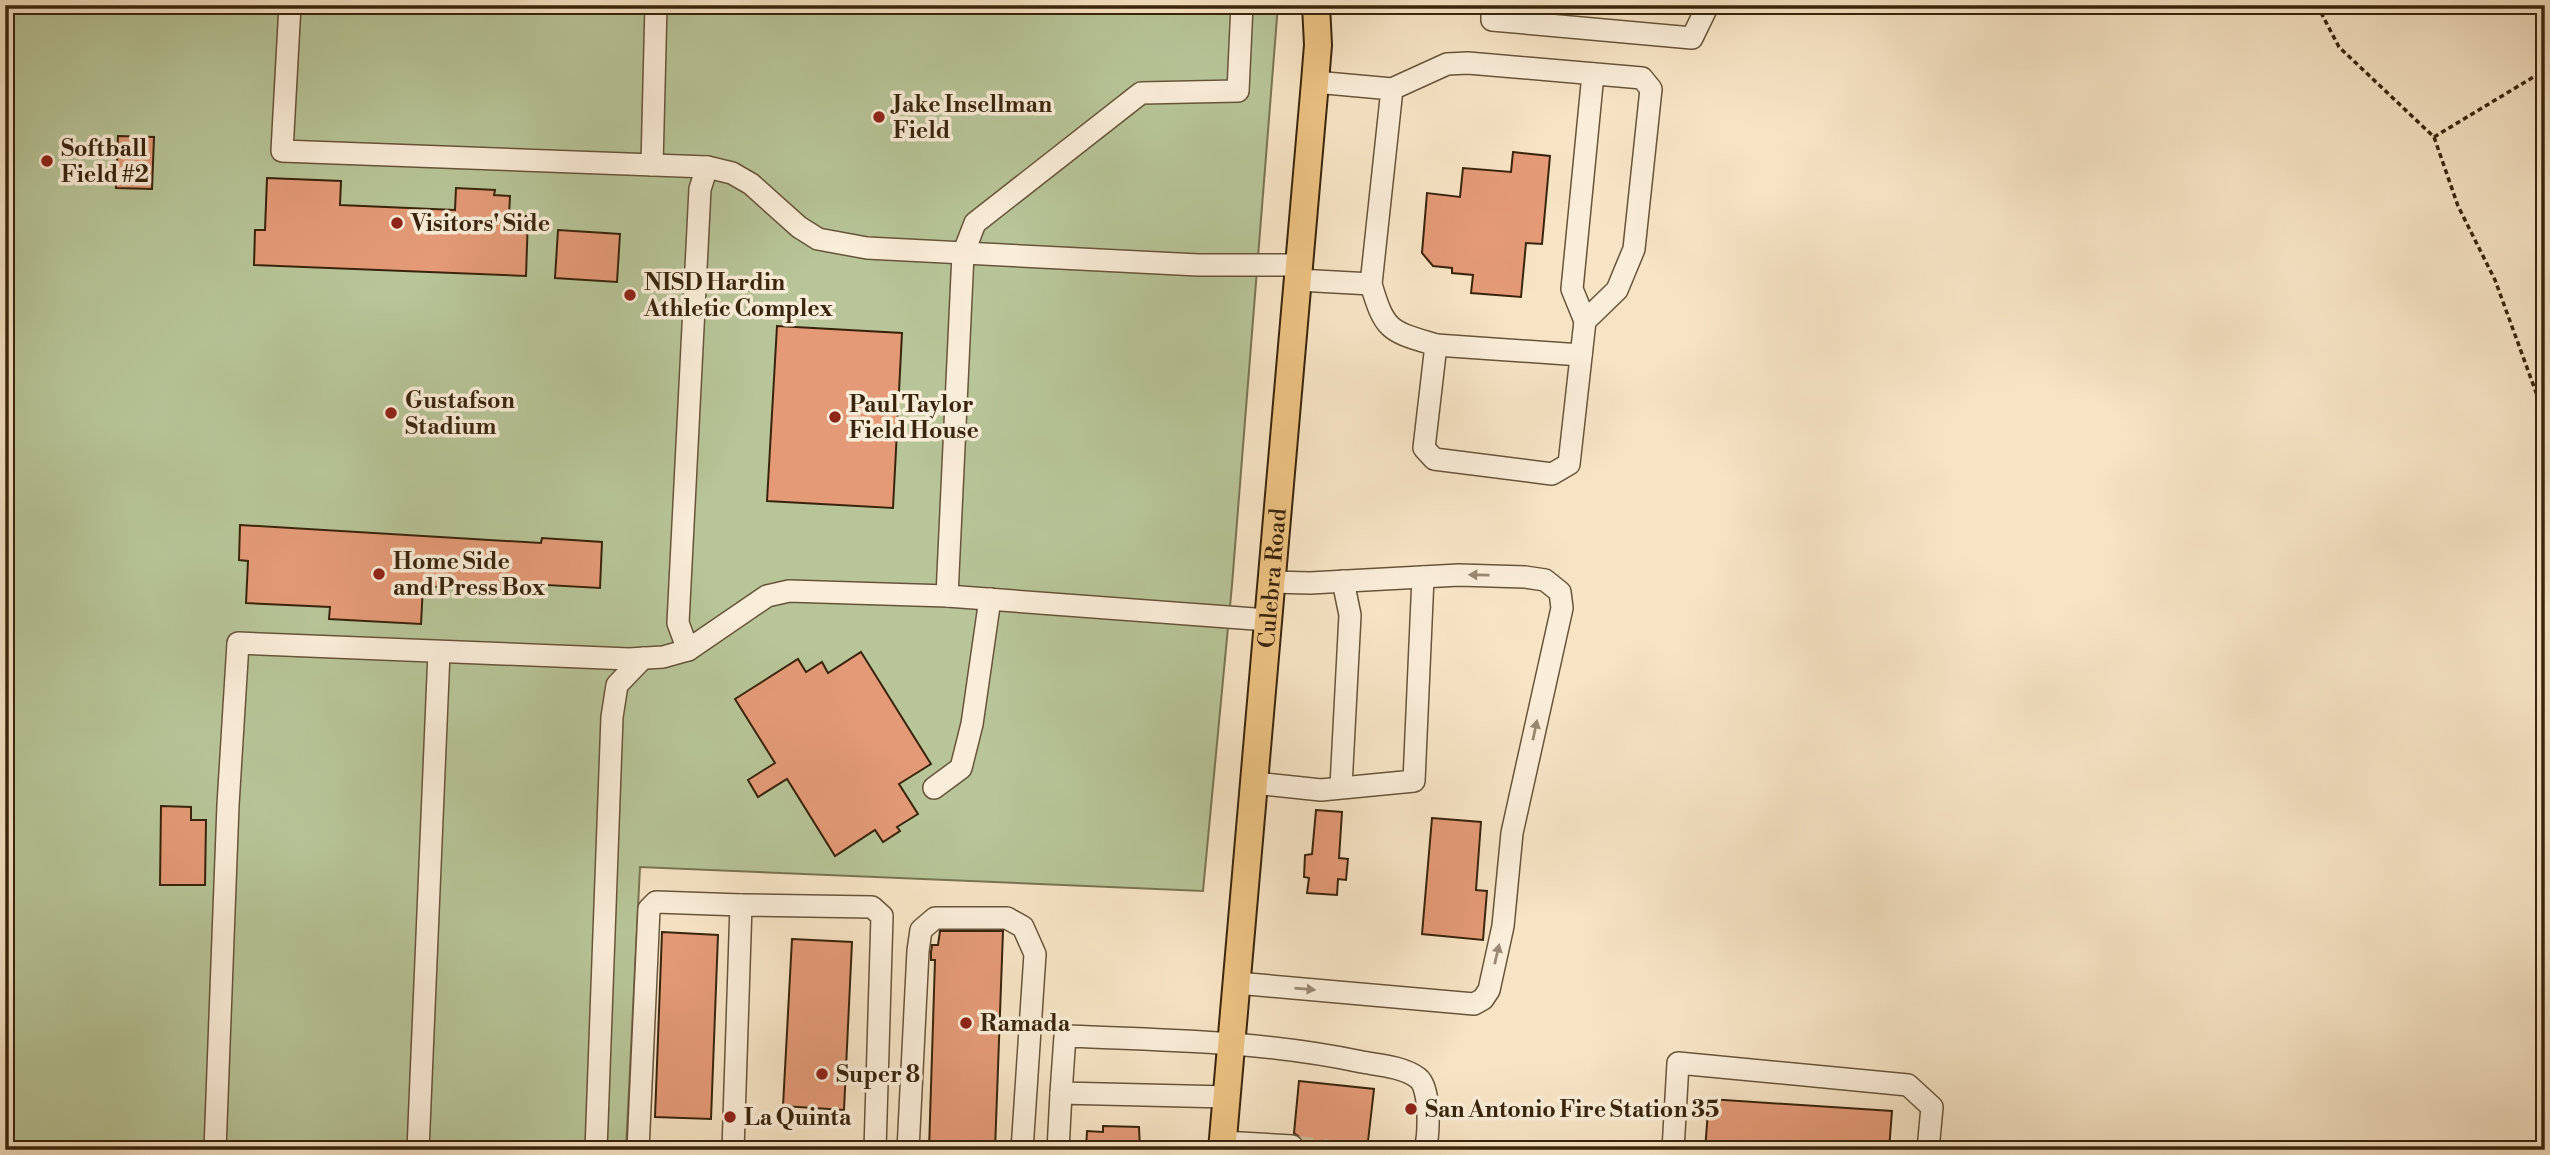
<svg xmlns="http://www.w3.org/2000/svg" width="2550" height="1155" font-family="'Libre Bodoni',serif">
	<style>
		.green { fill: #b7c598; stroke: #787452; stroke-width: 2 }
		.building { fill: #e49a77; stroke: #39240b; stroke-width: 2 }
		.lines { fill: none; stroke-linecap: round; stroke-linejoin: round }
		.minor-tunnel { stroke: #d1bea0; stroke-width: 21; stroke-dasharray: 21 10; stroke-linecap: butt }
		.minor-casing { stroke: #68543a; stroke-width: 24 }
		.major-casing { stroke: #39240b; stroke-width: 30 }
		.path { stroke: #39240b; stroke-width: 3.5; stroke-dasharray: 5 3.5; stroke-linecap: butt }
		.minor { stroke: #faedd9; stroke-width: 21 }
		.major { stroke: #ecc282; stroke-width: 26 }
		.oneway { fill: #9a8872 }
		.poi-dot { fill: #8f2418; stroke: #faedd9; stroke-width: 2.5 }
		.labels { text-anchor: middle; stroke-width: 7; stroke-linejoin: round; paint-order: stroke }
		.poi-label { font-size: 23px; font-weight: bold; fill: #39240b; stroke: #faedd9; text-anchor: start }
		.street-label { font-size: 23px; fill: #39240b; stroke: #faedd9 }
	</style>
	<rect width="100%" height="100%" fill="#f7e4c5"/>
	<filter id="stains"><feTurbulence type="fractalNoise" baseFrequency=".00286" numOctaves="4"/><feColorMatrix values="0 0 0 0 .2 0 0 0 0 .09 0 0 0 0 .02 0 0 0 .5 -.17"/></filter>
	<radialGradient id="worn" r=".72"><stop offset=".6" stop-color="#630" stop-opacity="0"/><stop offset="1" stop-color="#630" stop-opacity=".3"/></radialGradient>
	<!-- green -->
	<polygon class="green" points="5,5 1278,5 1232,585 1203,891 640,867 626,1150 5,1150"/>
	<!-- building -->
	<g class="building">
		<polygon points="118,136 154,137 152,189 116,188"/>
		<polygon points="1513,152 1550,156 1542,244 1526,243 1521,297 1471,293 1473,275 1452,273 1452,268 1433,266 1422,253 1427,193 1460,197 1463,168 1511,172"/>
		<polygon points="267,178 341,181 340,205 455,210 456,188 495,190 494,195 510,196 509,216 528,216 526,276 254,265 255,230 265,230"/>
		<polygon points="558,230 620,234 617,282 555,278"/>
		<polygon points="777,326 902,333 893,508 767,501"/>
		<polygon points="240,525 541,543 542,538 602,542 600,588 511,583 510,591 423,586 421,624 329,619 330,607 246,603 248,561 239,560"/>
		<polygon points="861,652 931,764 899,784 918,814 897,827 900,831 883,842 875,830 835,856 787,779 758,797 748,780 775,763 735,699 798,659 806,672 822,662 828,673"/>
		<polygon points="161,806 191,807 191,820 206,820 205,885 160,885"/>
		<polygon points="1316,810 1342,812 1339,858 1348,859 1346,880 1338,879 1337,895 1307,893 1309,878 1304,877 1305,855 1312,854"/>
		<polygon points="1432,818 1481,822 1476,890 1487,891 1483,940 1422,934"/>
		<polygon points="940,931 1003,931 995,1150 929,1150 935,960 931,960 931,952 932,945 938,945"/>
		<polygon points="662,932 718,935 711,1119 655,1117"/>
		<polygon points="792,939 852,942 844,1110 783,1106"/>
		<polygon points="1299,1081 1374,1089 1367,1150 1304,1150 1303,1140 1294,1133"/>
		<polygon points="1709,1099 1892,1111 1889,1150 1705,1150"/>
		<polygon points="1103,1126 1139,1127 1140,1150 1086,1150 1087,1131 1103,1132"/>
	</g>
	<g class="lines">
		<!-- minor-tunnel -->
		<polyline class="minor-tunnel" points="1292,1146 1329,1150"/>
		<defs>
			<g id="minor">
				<polyline points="290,5 282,151 707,167 732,173 751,184 799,227 818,239 867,248 1198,265 1299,265"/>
				<polyline points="1492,5 1492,20 1692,38 1708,5"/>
				<path d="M1315 82 1392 89 1371 284C1385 332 1390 331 1436 345L1424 448 1434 459 1552 474 1569 464 1585 321 1617 290 1634 249 1651 89 1642 78 1468 63 1447 64 1392 89"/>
				<polyline points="652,165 656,5"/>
				<polyline points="1298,280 1371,284"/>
				<polyline points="1585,321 1572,289 1593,74"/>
				<polyline points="1436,345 1581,355"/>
				<polyline points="947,596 963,254 975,223 1141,93 1238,91 1242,5"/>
				<polyline points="688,650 678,623 700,189 707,167"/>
				<polyline points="1254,783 1321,790 1414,781 1423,577"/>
				<polyline points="1341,786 1350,615 1343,581"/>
				<polyline points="934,788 961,768 972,724 990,599"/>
				<polyline points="1237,983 1474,1004 1483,999 1489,990 1503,926 1512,833 1562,608 1560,592 1545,580 1525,577 1459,575 1310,583 1271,582"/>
				<path d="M1061 1093 1065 1036C1165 1040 1264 1041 1362 1062 1379 1065 1404 1067 1418 1078 1431 1088 1429 1135 1425 1150"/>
				<polyline points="1223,1142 1292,1146"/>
				<polyline points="215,1150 228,805 238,643 629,659 663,657 688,650 767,596 789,591 947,596 1268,620"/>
				<polyline points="418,1150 439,652"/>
				<polyline points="596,1150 612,717 617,685 643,658"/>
				<polyline points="638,1150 649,909 656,902 741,905"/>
				<polyline points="733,1150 741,905 872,907 882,916 875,1150"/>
				<polyline points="908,1150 918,951 921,930 935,918 1007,918 1023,927 1035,954 1022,1150"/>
				<polyline points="1058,1150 1061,1093 1227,1097"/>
				<polyline points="1673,1150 1678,1063 1908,1085 1932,1107 1928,1150"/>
			</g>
			<g id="major">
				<path id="s1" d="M1222 1150 1315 82 1318 45 1316 5"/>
			</g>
		</defs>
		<!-- minor casing -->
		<use href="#minor" class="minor-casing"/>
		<!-- major casing -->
		<use href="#major" class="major-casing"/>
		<!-- path -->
		<g class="path">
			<polyline points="2317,5 2339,47 2434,137 2458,206 2495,280 2545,417"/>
			<polyline points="2434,137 2545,70"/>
		</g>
		<!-- minor -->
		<use href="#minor" class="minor"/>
		<!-- major -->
		<use href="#major" class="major"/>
	</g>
	<!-- one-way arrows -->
	<defs><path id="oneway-solid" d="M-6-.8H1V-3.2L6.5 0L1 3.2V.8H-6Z" transform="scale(1.75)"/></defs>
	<g class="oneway">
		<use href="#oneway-solid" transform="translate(1479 575) rotate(-179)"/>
		<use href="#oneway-solid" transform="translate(1535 730) rotate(-78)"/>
		<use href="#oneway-solid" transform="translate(1497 954) rotate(-77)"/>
		<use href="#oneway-solid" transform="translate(1305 989) rotate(5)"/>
	</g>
	<!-- markers -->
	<g class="poi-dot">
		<circle cx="879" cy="117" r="7"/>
		<circle cx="47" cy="161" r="7"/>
		<circle cx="397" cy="223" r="7"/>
		<circle cx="630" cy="295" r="7"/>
		<circle cx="391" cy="413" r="7"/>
		<circle cx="835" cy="417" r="7"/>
		<circle cx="379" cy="574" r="7"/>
		<circle cx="966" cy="1023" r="7"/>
		<circle cx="822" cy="1074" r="7"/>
		<circle cx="1411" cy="1109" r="7"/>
		<circle cx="730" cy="1117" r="7"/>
	</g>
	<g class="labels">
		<!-- poi labels -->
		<g class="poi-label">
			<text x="893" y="112">Jake Insellman<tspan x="893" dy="26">Field</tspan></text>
			<text x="61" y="156">Softball<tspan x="61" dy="26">Field #2</tspan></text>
			<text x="411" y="231">Visitors' Side</text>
			<text x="644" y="290">NISD Hardin<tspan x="644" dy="26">Athletic Complex</tspan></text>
			<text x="405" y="408">Gustafson<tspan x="405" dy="26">Stadium</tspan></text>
			<text x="849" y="412">Paul Taylor<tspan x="849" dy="26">Field House</tspan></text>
			<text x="393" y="569">Home Side<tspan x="393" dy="26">and Press Box</tspan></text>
			<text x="980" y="1031">Ramada</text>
			<text x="836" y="1082">Super 8</text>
			<text x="1425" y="1117">San Antonio Fire Station 35</text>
			<text x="744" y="1125">La Quinta</text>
		</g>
		<!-- street labels -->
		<g class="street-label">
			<text dy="8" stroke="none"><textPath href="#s1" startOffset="574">Culebra Road</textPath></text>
		</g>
	</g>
	<!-- margin -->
	<rect width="2550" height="1155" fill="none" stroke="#f7e4c5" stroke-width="28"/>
	<rect x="7" y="7" width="2536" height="1141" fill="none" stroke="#39240b" stroke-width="3.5"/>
	<rect x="14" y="14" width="2522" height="1127" fill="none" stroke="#39240b" stroke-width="2"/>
	<rect width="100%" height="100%" filter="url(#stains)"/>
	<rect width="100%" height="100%" fill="url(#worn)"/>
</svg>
